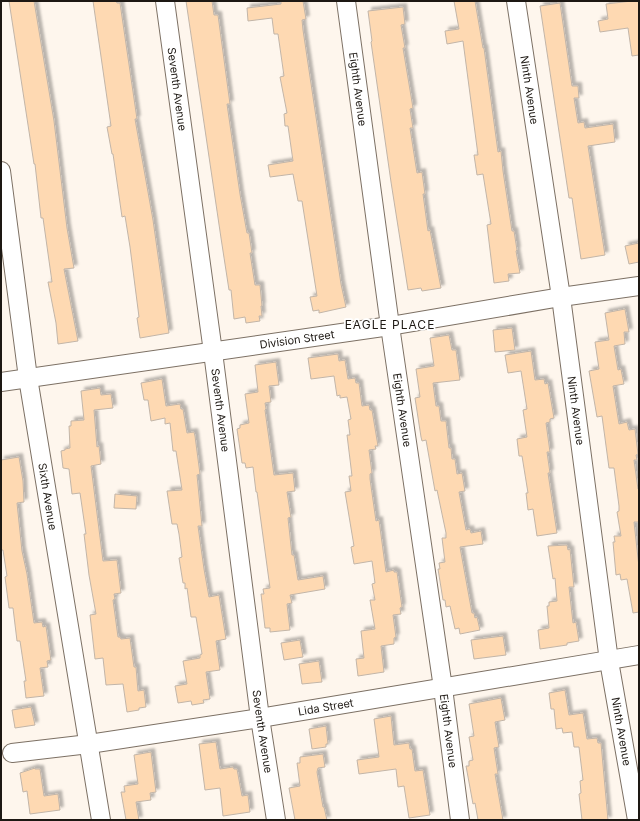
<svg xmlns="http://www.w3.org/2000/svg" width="640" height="821" font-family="Inter,sans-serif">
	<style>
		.building { fill: #fed9b2; stroke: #c2b5a8; filter: url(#shadow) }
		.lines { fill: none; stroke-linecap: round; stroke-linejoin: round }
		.minor-casing { stroke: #7c7064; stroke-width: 20 }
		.minor { stroke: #fff; stroke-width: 18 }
		.labels { text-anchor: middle; stroke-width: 3.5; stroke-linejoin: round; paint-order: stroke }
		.street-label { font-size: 11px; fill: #1d1813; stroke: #fff }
		.neighbourhood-label { font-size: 12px; letter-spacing: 1px; fill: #1d1813; stroke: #fff }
	</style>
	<defs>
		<filter id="shadow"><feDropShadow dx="3.5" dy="-3.5" stdDeviation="1" flood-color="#0004"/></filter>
	</defs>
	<rect width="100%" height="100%" fill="#fef6ed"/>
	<!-- building -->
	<g class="building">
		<polygon points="9,1 34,1 54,121 67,228 74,268 64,269 78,341 58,344 56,323 48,282 52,282 43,218 41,218 35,164 34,164"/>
		<polygon points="93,1 116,1 117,3 120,3 137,119 135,119 153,220 169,333 140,338 137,318 139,317 130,247 125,216 122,217 113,154 112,154 107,127 111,126"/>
		<polygon points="186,1 212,1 214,15 218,15 230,104 227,104 240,194 247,233 249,233 252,253 250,253 255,285 260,285 262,306 261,306 262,316 259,316 260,321 246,323 245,317 234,319 231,290 229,290 221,238"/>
		<polygon points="281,1 303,1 306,19 302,20 303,30 341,284 346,307 319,313 319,310 313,311 310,297 317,296 302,201 298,201 293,174 270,177 268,165 293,161 288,126 285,126 284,114 287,113 280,77 284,76 278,34 274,34 272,18 248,21 247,8 281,4"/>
		<polygon points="454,1 475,1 483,48 484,48 498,152 501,151 503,171 512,231 514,231 517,250 516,251 520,273 508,274 509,281 494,283 487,225 491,224 483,174 477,175 474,155 478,155 463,41 447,44 445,31 459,29"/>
		<polygon points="632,1 639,1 639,55 632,56 628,28 600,32 598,21 608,19 606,4"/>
		<polygon points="560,3 572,86 578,86 579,98 574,98 578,123 584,122 585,128 613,124 615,142 588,146 605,255 581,259 572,198 569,198 540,6"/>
		<polygon points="403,7 405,24 401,25 405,48 403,48 413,108 410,109 413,128 410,128 417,173 422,172 425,194 423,194 428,231 430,230 441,288 422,291 421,288 408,290 391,182 371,42 372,41 368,11"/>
		<polygon points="639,243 639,262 629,264 625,246"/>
		<polygon points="625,309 629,332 624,332 625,344 614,346 618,370 621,369 624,384 613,386 619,424 627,422 629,430 635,429 638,454 636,455 637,460 634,460 638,489 639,488 639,522 634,522 639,567 639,612 633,613 627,579 621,580 620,574 616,575 613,542 615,542 614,536 621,536 617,512 619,511 619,506 614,468 609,468 602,416 597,417 589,371 599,369 595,342 609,340 605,313"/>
		<polygon points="512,328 515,350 495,352 493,330"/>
		<polygon points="449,335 452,350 456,350 460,380 433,383 436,406 439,406 441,421 446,421 449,448 451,448 452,459 455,459 457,474 462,473 465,491 459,492 466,530 470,529 471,533 481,531 483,544 460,547 472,613 474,613 475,618 477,617 480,630 460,634 459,628 455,629 450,606 446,607 445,600 443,600 438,569 440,569 439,563 445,562 442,538 446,538 446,533 437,490 435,491 426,440 422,441 421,437 415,398 420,397 416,369 434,366 430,338"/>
		<polygon points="531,351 535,380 544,379 545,384 548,383 554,418 550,419 550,422 546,423 550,452 547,452 550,473 548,473 557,533 537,536 533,509 528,510 526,493 528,493 522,456 519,456 517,439 527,437 523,410 527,409 521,371 508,373 505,355"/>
		<polygon points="338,354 339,361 345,360 348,379 355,378 356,383 359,383 362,406 369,405 370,410 372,410 378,446 375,446 376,449 369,450 372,473 370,474 370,479 376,521 379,520 386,572 394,570 394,572 397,572 402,607 400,608 401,614 393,615 396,637 394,638 394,644 381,646 384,672 358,676 356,659 364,658 361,631 375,629 370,600 375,600 372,584 375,583 372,561 354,564 351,547 354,546 345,492 351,491 349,476 352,476 347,435 350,435 348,420 351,419 347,397 340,398 340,395 337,396 334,376 311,379 308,358"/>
		<polygon points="276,362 279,385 269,386 271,402 265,403 266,409 265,410 274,475 293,473 295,491 287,492 291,517 288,518 292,555 294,555 298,580 323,576 325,589 290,595 292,603 287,604 290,630 270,632 270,628 265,628 261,594 264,594 263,589 270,588 257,492 256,492 253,467 246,468 245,463 242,463 237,429 240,428 240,425 249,423 245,394 258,392 255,365"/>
		<polygon points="162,379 166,406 180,404 181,409 183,409 187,433 194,432 195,436 200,474 197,475 202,526 198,526 204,569 209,597 219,595 226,639 216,641 220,670 206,672 210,699 203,700 204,703 192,705 191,701 178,703 175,686 187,684 183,661 200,658 200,655 202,654 196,617 191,617 187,588 185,589 185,583 183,583 179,558 182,557 179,534 177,524 172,524 167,491 182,490 176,451 173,451 170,423 165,424 165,418 151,421 148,400 144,400 141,383"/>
		<polygon points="100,388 101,395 111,394 113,408 94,410 97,447 99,446 101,464 91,466 103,561 117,560 121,593 114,594 115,599 113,600 118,637 120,637 121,639 130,638 134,667 136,667 138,691 144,690 146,707 139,708 139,710 127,712 123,684 106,685 103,658 95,659 90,615 96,614 89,575 84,534 86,534 80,493 72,494 69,469 63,468 61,451 65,450 65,449 70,448 69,426 71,426 71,421 84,420 81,391"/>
		<polygon points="19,457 23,481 24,502 17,503 22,551 27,574 34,623 42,622 43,627 46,626 51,660 47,661 48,667 40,668 44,696 26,698 24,681 26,681 20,641 17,641 13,608 9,608 5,577 7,576 3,550 1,550 1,460"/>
		<polygon points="115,494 137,496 136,509 114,508"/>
		<polygon points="567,545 568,550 570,549 574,587 569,587 573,623 576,622 579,641 567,643 567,645 540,649 538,630 549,628 547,606 549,606 549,602 557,601 555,578 553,579 548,546"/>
		<polygon points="503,636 506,655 474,659 471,640"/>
		<polygon points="300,640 303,657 284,660 281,643"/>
		<polygon points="319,661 322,682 302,684 299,664"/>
		<polygon points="565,690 569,715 583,713 587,739 597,738 598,743 601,743 608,820 582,820 579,794 581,793 580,781 583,780 579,747 574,747 572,732 563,733 562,728 556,729 554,709 551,709 549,693"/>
		<polygon points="501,698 505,720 495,722 499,747 494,748 498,774 495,774 503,820 478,820 475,803 473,804 466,766 469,766 469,761 473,760 469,737 474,736 469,704"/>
		<polygon points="31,707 35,725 15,728 12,710"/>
		<polygon points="391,716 394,745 409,743 410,749 412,749 415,771 423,770 430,815 409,818 404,786 398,787 396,769 359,774 357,760 379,757 374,719"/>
		<polygon points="326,726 328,744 326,744 326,747 312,749 309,729"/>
		<polygon points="216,742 220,769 233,767 234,769 237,769 242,796 248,795 250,812 223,816 220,788 205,790 199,744"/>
		<polygon points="151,752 156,792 150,793 151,800 136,802 139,820 126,820 121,792 125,792 124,786 138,784 134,755"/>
		<polygon points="323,754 325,767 318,768 317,772 323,807 324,807 327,820 295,820 289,788 300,786 297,763 300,763 300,757"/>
		<polygon points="35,768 35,769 40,769 44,796 58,794 60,810 30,814 27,791 23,792 20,773"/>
	</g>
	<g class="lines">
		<defs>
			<g id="minor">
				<path id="s1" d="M165 1 213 352 260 718 276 820"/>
				<path id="s2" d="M346 1 390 326 443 688 460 820"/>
				<path id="s3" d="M516 1 561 297 609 661 637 820"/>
				<path id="s4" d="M1 171 28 378 101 820"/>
				<path id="s5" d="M1 382 390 326 561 297 639 286"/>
				<path id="s6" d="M12 753 89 744 260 718 639 655"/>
			</g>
		</defs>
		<!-- minor casing -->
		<use href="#minor" class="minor-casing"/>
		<!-- minor -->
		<use href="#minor" class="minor"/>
	</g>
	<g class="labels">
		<!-- street labels -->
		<g class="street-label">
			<text dy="4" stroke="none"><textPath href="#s1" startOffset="89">Seventh Avenue</textPath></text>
			<text dy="4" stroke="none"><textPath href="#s2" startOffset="89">Eighth Avenue</textPath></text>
			<text dy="4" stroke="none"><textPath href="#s3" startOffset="90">Ninth Avenue</textPath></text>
			<text dy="4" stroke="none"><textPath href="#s5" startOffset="299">Division Street</textPath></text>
			<text dy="4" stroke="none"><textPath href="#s1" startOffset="413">Seventh Avenue</textPath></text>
			<text dy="4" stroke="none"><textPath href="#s2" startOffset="413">Eighth Avenue</textPath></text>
			<text dy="4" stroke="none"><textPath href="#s3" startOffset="414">Ninth Avenue</textPath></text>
			<text dy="4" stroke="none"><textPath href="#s4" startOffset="329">Sixth Avenue</textPath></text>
			<text dy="4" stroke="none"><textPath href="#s6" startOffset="317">Lida Street</textPath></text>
			<text dy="4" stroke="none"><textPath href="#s2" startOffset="737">Eighth Avenue</textPath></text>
			<text dy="4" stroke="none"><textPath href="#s3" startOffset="738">Ninth Avenue</textPath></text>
			<text dy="4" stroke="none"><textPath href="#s1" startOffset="737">Seventh Avenue</textPath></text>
		</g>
		<!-- neighbourhood labels -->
		<g class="neighbourhood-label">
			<text x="390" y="329">EAGLE PLACE</text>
		</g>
	</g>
	<!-- border -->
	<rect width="640" height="821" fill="none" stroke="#1d1813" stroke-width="4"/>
</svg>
